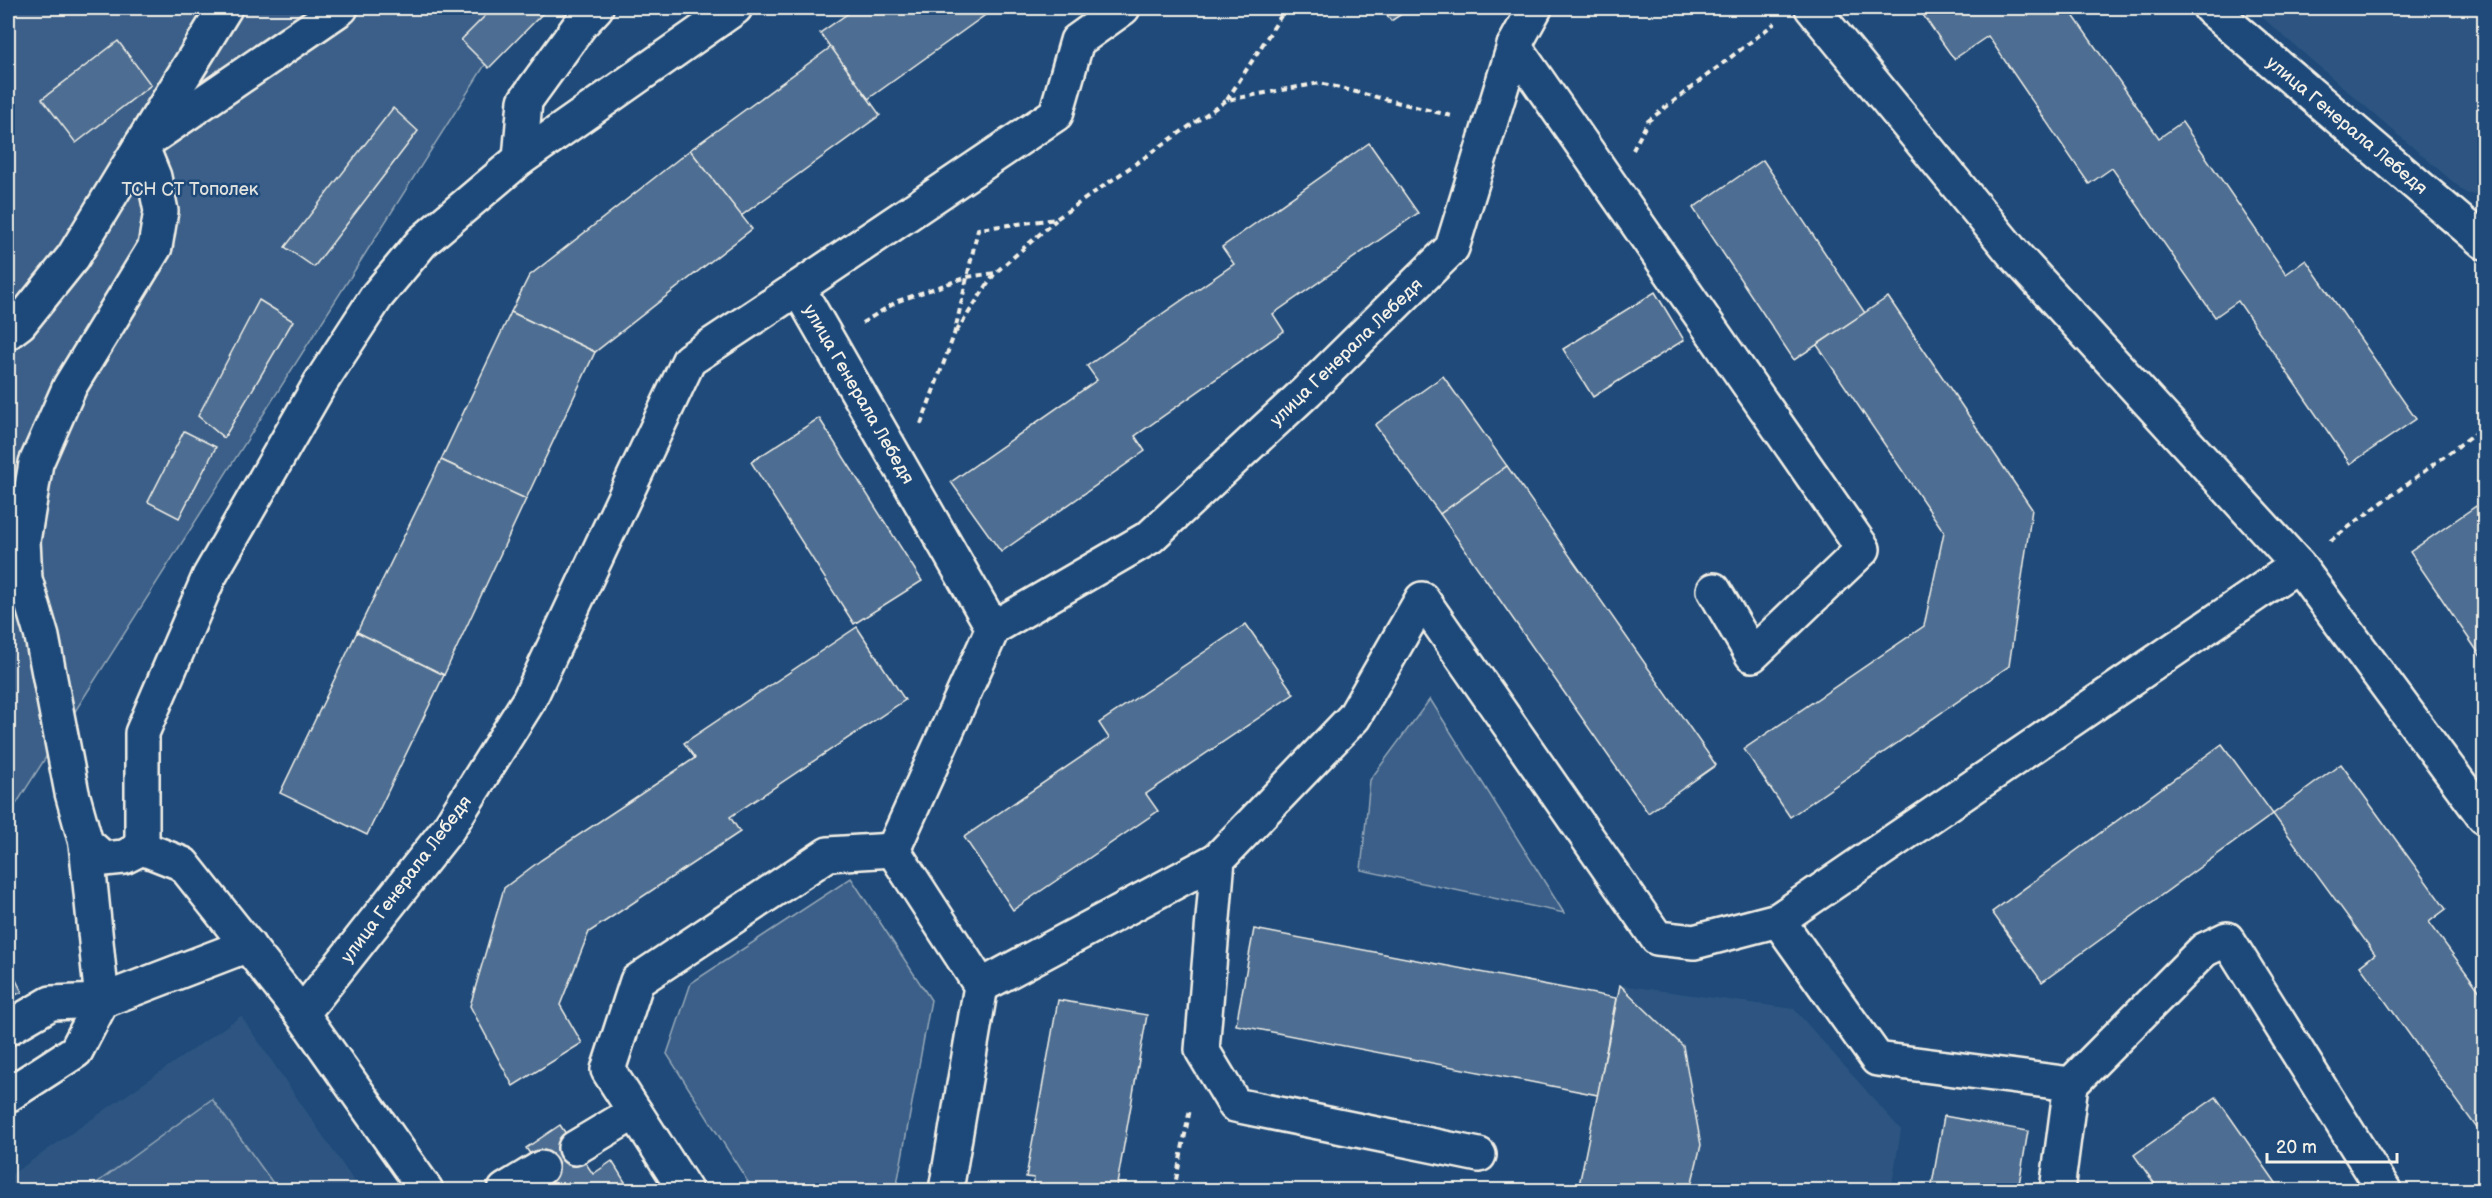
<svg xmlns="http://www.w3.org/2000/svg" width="2492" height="1198" font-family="'Balsamiq Sans',sans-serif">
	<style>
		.built { fill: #2d5581 }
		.green { fill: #3a5f88; stroke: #97a8b8; stroke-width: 1.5 }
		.building { fill: #4d6e92; stroke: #f4f1e8; stroke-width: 1.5 }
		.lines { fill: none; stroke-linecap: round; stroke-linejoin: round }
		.minor-casing { stroke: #f4f1e8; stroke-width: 38 }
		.path { stroke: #f4f1e8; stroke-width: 4; stroke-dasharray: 6 4.5; stroke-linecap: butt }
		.minor { stroke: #1f4a7a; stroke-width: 33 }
		.labels { text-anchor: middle; stroke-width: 5; stroke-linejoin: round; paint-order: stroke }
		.street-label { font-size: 18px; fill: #f4f1e8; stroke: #1f4a7a }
		.park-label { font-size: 18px; fill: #e1e2de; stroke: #1f4a7a }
	</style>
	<rect width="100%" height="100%" fill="#1f4a7a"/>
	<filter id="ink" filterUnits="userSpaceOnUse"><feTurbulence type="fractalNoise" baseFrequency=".0167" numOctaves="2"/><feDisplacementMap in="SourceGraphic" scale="12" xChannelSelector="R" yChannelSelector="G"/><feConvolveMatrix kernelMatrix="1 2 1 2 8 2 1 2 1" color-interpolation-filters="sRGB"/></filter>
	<g filter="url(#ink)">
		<!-- built -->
		<g class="built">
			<polygon points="2251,8 2484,8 2484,197 2466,193"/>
			<polygon points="1620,985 1794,1009 1901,1130 1891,1190 1578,1190"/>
			<polygon points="241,1016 360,1190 8,1190 8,1177"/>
		</g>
		<!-- green -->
		<g class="green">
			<polygon points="8,8 521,8 8,817"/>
			<polygon points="1430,699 1564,913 1361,870 1370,780"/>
			<polygon points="851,878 931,1000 896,1190 753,1190 667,1054 691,983"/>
			<polygon points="212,1099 278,1190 87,1190"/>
		</g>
		<!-- building -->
		<g class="building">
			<polygon points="493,8 548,8 489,68 461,40"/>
			<polygon points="856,8 995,8 868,99 820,33"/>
			<polygon points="1382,8 1411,8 1391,21"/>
			<polygon points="1918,8 2023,8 2026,12 2032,8 2068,8 2159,138 2182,122 2286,274 2306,260 2416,419 2350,464 2238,301 2215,317 2112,168 2089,184 1988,36 1954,59"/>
			<polygon points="118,41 151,85 76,143 42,99"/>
			<polygon points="831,47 880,115 741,216 690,150"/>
			<polygon points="393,108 418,131 314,267 285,247"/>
			<polygon points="1369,143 1418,213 1273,314 1284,331 1135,436 1145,451 1001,552 951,482 1097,380 1087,366 1234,264 1222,247"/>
			<polygon points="690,150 752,229 595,352 511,312 529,276"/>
			<polygon points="1763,160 1865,313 1794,360 1693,208"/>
			<polygon points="1655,292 1684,340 1593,397 1563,349"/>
			<polygon points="1888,297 2032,509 2009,666 1790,817 1744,749 1924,626 1944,532 1817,345"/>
			<polygon points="259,300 293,321 224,438 198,416"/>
			<polygon points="511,312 595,352 526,499 441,460"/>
			<polygon points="1443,376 1507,466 1440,514 1375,425"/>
			<polygon points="819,418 922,581 854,624 751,462"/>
			<polygon points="184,431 216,447 179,518 148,502"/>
			<polygon points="441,460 526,499 444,675 357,632"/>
			<polygon points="1507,466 1716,765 1648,813 1440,514"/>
			<polygon points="2476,506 2484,518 2484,661 2410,552"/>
			<polygon points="1246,624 1294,694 1146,794 1158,811 1013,910 964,837 1109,738 1099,723"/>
			<polygon points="857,627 905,700 730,817 740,832 589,932 560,1005 582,1043 513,1086 470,1006 504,888 541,860 695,758 684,743"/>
			<polygon points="357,632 444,675 367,835 280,793"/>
			<polygon points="2222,744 2273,814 2042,982 1992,912"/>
			<polygon points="2341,764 2446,909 2429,922 2484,997 2484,1138 2360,966 2375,954 2273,814"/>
			<polygon points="1254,929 1616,998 1598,1095 1236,1025"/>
			<polygon points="10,968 22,992 8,998 8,969"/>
			<polygon points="1620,985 1683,1046 1701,1145 1690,1190 1578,1190"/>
			<polygon points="1058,1000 1147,1015 1116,1190 1089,1188 1089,1190 1032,1190 1034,1178 1026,1177"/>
			<polygon points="2216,1097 2281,1190 2159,1190 2134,1155"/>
			<polygon points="1944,1116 2028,1131 2018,1190 1931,1190"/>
			<polygon points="560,1125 593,1174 612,1161 630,1190 555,1190 526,1148"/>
		</g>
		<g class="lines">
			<defs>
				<g id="minor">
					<polyline points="225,8 141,145 154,177 161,211 155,247 70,386 36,463 23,541 25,579 42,637 72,793 86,843 104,859 124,857 142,848 183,864 302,1014"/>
					<polyline points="2210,8 2484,242"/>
					<polyline points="1514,46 1863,549 1752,655 1714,590"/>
					<polyline points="520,159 735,8"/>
					<polyline points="798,288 1056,114 1077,41 1123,8"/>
					<polyline points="8,332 20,323 73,257 141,145 341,8"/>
					<polyline points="2298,565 2484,817"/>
					<polyline points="142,848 142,733 209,577 321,382 377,296 422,242 520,159 525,101 580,25 596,8"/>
					<polyline points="893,850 981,986 946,1190"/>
					<polyline points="893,850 993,628"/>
					<polyline points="1778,920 1877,1059 2071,1084 2057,1190"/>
					<polyline points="981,986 1218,859"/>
					<polyline points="8,1028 51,1003 102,1001 248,945"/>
					<polyline points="2071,1084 2204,950 2227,939 2384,1190"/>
					<polyline points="8,1095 76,1051 102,1001 86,843"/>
					<polyline points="635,1112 685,1190"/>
					<polyline points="575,1148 635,1112 608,1070 637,981 828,854 893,850"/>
					<polyline points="1479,1155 1235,1105 1202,1050 1218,859 1354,717 1422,599 1657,938 1694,942 1778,920 2298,565 2012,252 1812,8"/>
					<polyline points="426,1190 302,1014 448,829 529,700 689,360 798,288 993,628 1150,537 1307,391 1452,248 1514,46 1535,8"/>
					<polyline points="505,1190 541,1168"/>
				</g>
			</defs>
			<!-- minor casing -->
			<use href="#minor" class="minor-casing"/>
			<!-- path -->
			<g class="path">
				<polyline points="1227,100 1286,8"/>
				<polyline points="1633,150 1648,121 1775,23"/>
				<polyline points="862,323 898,301 967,277 995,273"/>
				<polyline points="956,332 995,273 1056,220"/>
				<polyline points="921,424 954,335 978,229 1056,219 1227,100 1320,83 1452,116"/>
				<polyline points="2330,541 2484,427"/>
				<polyline points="1174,1190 1190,1109"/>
			</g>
			<!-- minor -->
			<use href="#minor" class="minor"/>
		</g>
	</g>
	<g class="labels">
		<!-- street labels -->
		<g class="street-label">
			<text transform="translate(2347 125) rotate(40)" y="6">улица Генерала Лебедя</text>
			<text transform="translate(1346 352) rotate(-44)" y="6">улица Генерала Лебедя</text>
			<text transform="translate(859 394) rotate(60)" y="6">улица Генерала Лебедя</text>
			<text transform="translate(406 879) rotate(-53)" y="6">улица Генерала Лебедя</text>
		</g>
		<!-- park labels -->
		<g class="park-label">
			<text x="190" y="195">ТСН СТ Тополек</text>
		</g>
	</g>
	<!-- margin -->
	<rect width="2492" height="1198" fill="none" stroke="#1f4a7a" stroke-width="30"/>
	<rect x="15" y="15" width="2462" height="1168" fill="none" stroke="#f4f1e8" stroke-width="2" filter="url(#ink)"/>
	<!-- scale -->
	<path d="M2267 1153v9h130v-9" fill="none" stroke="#f4f1e8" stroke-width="3"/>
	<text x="2276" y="1153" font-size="18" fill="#f4f1e8" stroke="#1f4a7a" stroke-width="4.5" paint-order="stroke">20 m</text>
</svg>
